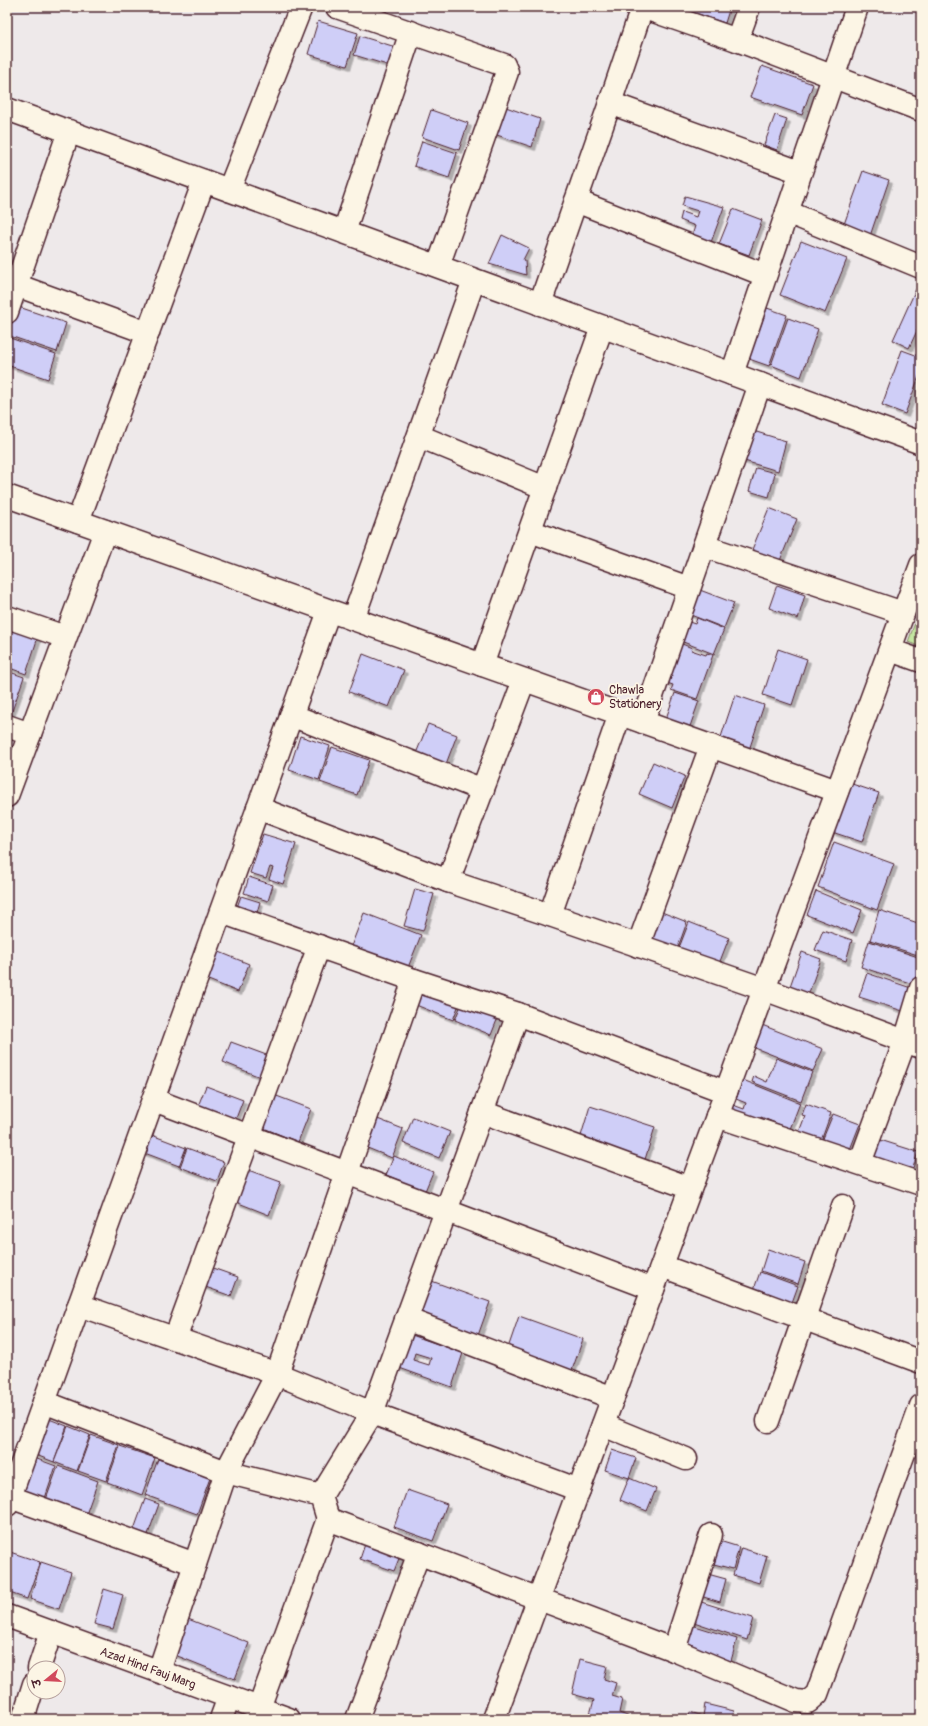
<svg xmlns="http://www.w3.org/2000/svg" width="928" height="1726" font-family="Pangolin,'Playpen Sans Deva',sans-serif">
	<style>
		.green { fill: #c4e7a1; stroke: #878366 }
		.building { fill: #cfcef7; stroke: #4a1f2b; fill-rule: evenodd; filter: url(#shadow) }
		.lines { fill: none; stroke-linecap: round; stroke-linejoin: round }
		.minor-casing { stroke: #4a1f2b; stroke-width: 25 }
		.minor { stroke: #fcf5e5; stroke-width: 22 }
		.labels { text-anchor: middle; stroke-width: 3.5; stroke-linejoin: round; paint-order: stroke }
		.poi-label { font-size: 12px; fill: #4a1f2b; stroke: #fcf5e5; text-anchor: start }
		.street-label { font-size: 12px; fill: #4a1f2b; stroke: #fcf5e5 }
	</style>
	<defs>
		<filter id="shadow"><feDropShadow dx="3.5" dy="3.5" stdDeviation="0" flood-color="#0004"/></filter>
	</defs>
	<rect width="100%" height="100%" fill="#eee9ea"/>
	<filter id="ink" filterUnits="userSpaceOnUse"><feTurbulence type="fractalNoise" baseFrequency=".025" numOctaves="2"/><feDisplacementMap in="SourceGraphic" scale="8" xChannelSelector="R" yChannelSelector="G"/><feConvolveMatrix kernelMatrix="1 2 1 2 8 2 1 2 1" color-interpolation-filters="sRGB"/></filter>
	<g filter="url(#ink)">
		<!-- green -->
		<polygon class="green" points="921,606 921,647 908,642"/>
		<!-- building -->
		<g class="building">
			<polygon points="688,7 730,7 725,23 687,10"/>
			<polygon points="318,21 358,33 347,66 308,54"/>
			<polygon points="360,36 402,49 397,68 354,55"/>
			<polygon points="762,66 813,84 802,115 750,97"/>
			<polygon points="503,106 540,119 532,147 494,134"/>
			<polygon points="431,110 468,123 459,150 422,137"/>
			<polygon points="775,115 787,119 777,150 764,145"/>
			<polygon points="422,141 457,153 449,178 414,166"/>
			<polygon points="863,171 889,180 870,236 843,227"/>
			<polygon points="685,196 724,207 710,245 691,239 695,226 680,220 682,212 696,217 698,211 682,206"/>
			<polygon points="733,209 762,220 749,255 719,244"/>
			<polygon points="502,235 529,248 523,260 525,261 526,275 489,264"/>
			<polygon points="801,241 847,259 825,313 780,295"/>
			<polygon points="916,289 921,291 921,322 909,348 893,340"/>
			<polygon points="16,306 66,323 57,352 7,335"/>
			<polygon points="767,308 787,315 769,366 749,359"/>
			<polygon points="788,318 818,329 801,377 771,365"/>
			<polygon points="7,337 56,354 48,379 7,365"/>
			<polygon points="902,350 921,357 921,371 905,414 882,405"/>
			<polygon points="750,430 786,441 778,471 741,460"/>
			<polygon points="756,468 775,473 769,497 749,491"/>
			<polygon points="769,508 797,519 779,563 751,552"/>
			<polygon points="777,585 805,595 798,619 769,608"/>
			<polygon points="692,587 734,603 724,628 683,612"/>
			<polygon points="697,618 724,629 714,654 673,638 680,619 695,624"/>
			<polygon points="7,626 38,637 26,674 7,667"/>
			<polygon points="672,640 692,648 691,650 706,655 707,653 713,655 697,699 671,690 673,685 658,680"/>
			<polygon points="778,649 807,659 792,705 763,695"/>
			<polygon points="363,654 404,670 389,707 349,692"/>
			<polygon points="7,671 24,677 11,714 7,713"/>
			<polygon points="675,693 699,701 688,732 664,724"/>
			<polygon points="735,695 764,705 748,753 719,743"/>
			<polygon points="428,724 457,735 443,772 413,761"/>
			<polygon points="300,736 330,746 319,780 289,770"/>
			<polygon points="332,747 369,760 357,795 320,782"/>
			<polygon points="653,762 685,776 672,808 639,794"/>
			<polygon points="849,783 879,793 862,842 832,832"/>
			<polygon points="263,834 296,844 283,884 269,879 273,868 270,867 266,878 250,873"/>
			<polygon points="834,842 894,864 877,910 818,887"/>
			<polygon points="249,877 273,885 268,901 244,893"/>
			<polygon points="415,889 434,894 423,931 404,926"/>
			<polygon points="816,891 862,910 853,933 807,915"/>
			<polygon points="241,896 260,902 256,916 236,910"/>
			<polygon points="654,909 687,922 676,953 642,940"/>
			<polygon points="879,910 921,924 921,956 870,940"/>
			<polygon points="364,913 421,935 407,970 350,949"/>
			<polygon points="689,922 729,938 717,969 677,953"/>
			<polygon points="823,930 852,940 846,961 815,950"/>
			<polygon points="869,941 921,958 921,970 916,985 861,967"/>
			<polygon points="212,949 249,964 238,992 201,977"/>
			<polygon points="802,952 821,959 807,998 788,992"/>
			<polygon points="867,973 914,989 906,1012 859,997"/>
			<polygon points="425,984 461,999 453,1020 416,1005"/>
			<polygon points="463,1000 499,1015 491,1035 455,1020"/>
			<polygon points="762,1025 823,1049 813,1071 755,1048"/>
			<polygon points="231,1042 269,1056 260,1077 223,1062"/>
			<polygon points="776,1058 812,1072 801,1101 752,1082 754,1076 767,1082"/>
			<polygon points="743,1080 800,1103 790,1129 761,1117 760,1120 732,1109 733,1105 744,1109 746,1103 736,1099"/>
			<polygon points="206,1086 243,1100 235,1121 198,1106"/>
			<polygon points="274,1095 311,1109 298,1142 261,1127"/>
			<polygon points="806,1104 831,1113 821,1141 799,1132 805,1116 802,1115"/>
			<polygon points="590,1106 655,1127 643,1166 578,1146"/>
			<polygon points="833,1114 860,1124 849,1152 822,1141"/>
			<polygon points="370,1116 403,1129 392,1158 360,1145"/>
			<polygon points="413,1117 450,1132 439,1158 403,1143"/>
			<polygon points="149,1134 186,1148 179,1166 142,1152"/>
			<polygon points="874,1138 918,1152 912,1171 868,1158"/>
			<polygon points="187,1148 224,1162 217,1181 180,1167"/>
			<polygon points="394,1156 433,1172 425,1191 386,1175"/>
			<polygon points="248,1170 281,1182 269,1215 236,1202"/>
			<polygon points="768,1249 805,1262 798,1284 761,1271"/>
			<polygon points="204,1265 238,1277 231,1296 197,1284"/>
			<polygon points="760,1272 798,1286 790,1308 752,1295"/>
			<polygon points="426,1279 490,1302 476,1341 412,1318"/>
			<polygon points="519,1316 583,1339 570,1376 506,1354"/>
			<path d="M406 1333 463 1353 452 1387 394 1366ZM415 1353 431 1358 429 1365 413 1360Z"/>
			<polygon points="44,1417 67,1426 54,1462 31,1453"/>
			<polygon points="68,1426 90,1435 77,1471 54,1462"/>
			<polygon points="91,1435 119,1445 106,1481 78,1471"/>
			<polygon points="120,1446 155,1458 142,1495 107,1482"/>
			<polygon points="612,1450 636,1458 629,1478 605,1470"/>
			<polygon points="29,1456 56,1466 43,1504 15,1493"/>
			<polygon points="158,1459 210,1478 197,1514 145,1495"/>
			<polygon points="58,1466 98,1481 84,1520 44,1505"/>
			<polygon points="629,1478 656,1489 647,1511 620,1500"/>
			<polygon points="407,1490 447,1504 433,1541 394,1527"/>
			<polygon points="145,1499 159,1504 146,1540 132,1535"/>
			<polygon points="367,1538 402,1551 394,1571 360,1559"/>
			<polygon points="716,1540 739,1547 733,1569 710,1563"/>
			<polygon points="741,1548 767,1556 759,1583 733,1575"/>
			<polygon points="7,1551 40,1562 27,1599 7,1592"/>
			<polygon points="41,1562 71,1572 59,1609 30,1599"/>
			<polygon points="704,1573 726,1579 720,1602 697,1595"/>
			<polygon points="104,1589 123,1595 113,1629 94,1624"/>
			<polygon points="698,1601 753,1618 747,1640 691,1621"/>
			<polygon points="183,1617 249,1643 235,1679 170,1653"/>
			<polygon points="692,1625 737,1639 731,1661 685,1646"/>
			<polygon points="580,1659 607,1666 604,1679 616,1683 612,1696 622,1699 619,1713 636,1719 601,1719 602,1717 590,1714 594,1700 572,1694"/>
			<polygon points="705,1704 734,1711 732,1719 688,1719 690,1712 703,1716"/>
		</g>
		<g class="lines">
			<defs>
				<g id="minor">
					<polyline points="337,7 504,65 507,72 438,266"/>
					<polyline points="642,7 737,40 921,110"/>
					<polyline points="737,40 749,7"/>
					<polyline points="610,103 642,8"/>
					<polyline points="7,109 921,443"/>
					<polyline points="229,190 301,7"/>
					<polyline points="576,201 765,275"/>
					<polyline points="787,212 921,267"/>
					<polyline points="344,232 411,32"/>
					<polyline points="16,285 148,333"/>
					<polyline points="540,304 610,103 800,172"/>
					<polyline points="7,312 69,131"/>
					<polyline points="732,374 857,7"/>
					<polyline points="419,436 545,488"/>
					<polyline points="7,496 837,791"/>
					<polyline points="78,521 204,181"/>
					<polyline points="530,531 689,588"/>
					<polyline points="704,546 903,613"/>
					<polyline points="7,617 65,637"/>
					<polyline points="353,619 474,280"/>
					<polyline points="890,650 921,661"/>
					<polyline points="482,665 602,327"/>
					<polyline points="620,714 550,915 764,989 921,1047"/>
					<polyline points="291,715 483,790"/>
					<polyline points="643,722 760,384"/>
					<polyline points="7,726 30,734"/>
					<polyline points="7,796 105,531"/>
					<polyline points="258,808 448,881 524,680"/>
					<polyline points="448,881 550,915"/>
					<polyline points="638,946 711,746"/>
					<polyline points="414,980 518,1014"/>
					<polyline points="154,1100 653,1289"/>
					<polyline points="482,1112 690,1188"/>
					<polyline points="717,1116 921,1184"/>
					<polyline points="860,1163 905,1041 921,988"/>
					<polyline points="662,1266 921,1362"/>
					<polyline points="79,1305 277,1374 414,980 221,912"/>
					<polyline points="406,1319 613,1398"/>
					<polyline points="175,1339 319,946"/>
					<polyline points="44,1402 226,1472 159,1671"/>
					<polyline points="768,1421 843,1206"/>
					<polyline points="603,1425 686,1459"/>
					<polyline points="579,1490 372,1413 518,1014 726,1092"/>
					<polyline points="321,1496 226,1472 277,1374 372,1413 321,1496 328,1519"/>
					<polyline points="10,1497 195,1564"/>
					<polyline points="7,1505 329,611"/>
					<polyline points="7,1616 289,1719"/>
					<polyline points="674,1650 711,1535"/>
					<polyline points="39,1668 51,1632"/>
					<polyline points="259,1708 328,1519 674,1650 796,1701 808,1702 817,1694 921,1406"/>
					<polyline points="23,1719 34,1684"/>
					<polyline points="221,1719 229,1697"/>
					<polyline points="357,1719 419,1553"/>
					<polyline points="494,1719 921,565"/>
				</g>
			</defs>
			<!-- minor casing -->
			<use href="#minor" class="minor-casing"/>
			<!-- minor -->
			<use href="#minor" class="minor"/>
		</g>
	</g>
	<!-- icons -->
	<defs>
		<symbol id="shop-disc" viewBox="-11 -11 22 22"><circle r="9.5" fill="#d1495b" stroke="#fcf5e5"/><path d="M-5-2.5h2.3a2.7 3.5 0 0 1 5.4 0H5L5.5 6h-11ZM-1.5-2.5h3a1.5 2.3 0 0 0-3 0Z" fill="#fff"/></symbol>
	</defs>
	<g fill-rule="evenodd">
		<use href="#shop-disc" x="586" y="687" width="20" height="20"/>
	</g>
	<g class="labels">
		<!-- poi labels -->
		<g class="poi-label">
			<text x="609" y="694">Chawla<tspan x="609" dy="14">Stationery</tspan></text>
		</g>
		<!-- street labels -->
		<g class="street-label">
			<text transform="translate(148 1668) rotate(20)" y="4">Azad Hind Fauj Marg</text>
		</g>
	</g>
	<!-- margin -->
	<rect width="928" height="1726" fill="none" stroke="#fcf5e5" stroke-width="24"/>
	<rect x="12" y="12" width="904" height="1702" fill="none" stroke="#4a1f2b" stroke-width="1.5" filter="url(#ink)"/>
	<!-- north arrow -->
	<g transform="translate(46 1680) rotate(252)"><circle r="19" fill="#fcf5e5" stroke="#b59f9b"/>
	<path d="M0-3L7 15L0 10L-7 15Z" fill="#d1495b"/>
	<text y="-6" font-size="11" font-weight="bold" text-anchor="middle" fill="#4a1f2b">उ</text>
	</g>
</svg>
